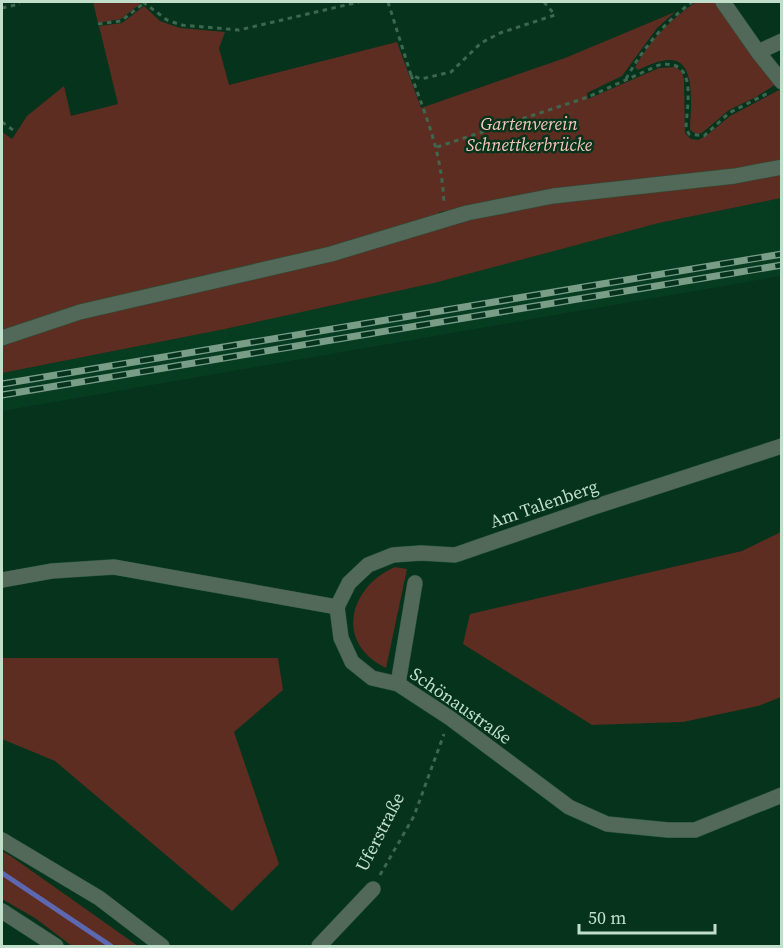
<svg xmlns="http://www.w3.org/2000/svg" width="783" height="948" font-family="'Source Serif 4',serif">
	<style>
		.built { fill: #063d21 }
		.green { fill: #5e2d21 }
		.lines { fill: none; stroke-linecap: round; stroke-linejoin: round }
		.stream { stroke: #5d68b3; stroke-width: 5 }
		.minor-casing { stroke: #27523a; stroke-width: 16 }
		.path { stroke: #3e6750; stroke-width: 3; stroke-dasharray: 4.5 4.5; stroke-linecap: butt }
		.minor { stroke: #52695a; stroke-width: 15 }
		.rail-casing { stroke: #7a9d88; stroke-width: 7 }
		.rail { stroke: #05331b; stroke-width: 4.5; stroke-dasharray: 14; stroke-linecap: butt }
		.labels { text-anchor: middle; stroke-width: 5; stroke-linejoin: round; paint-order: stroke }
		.park-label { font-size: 18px; font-style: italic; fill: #f7c7ba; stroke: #05331b }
		.street-label { font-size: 18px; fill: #c1deca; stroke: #05331b }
	</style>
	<rect width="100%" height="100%" fill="#05331b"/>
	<!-- built -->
	<polygon class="built" points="781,198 781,276 2,411 2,373 225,329 434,283 659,223"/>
	<!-- green -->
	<g class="green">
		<polygon points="93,2 138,2 140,4 121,19 98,23"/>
		<path d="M696 2H715L743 42 778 83 754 98 729 110 702 133 696 134 690 130C690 111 698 60 670 60 659 60 647 66 638 70L635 67C650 40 671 19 696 2Z"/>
		<polygon points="144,6 160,21 180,28 225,32 219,48 229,85 397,42 421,108 565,58 675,12 657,28 622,76 587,93 588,99 659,68 676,67 682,72 684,80 685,133 691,139 698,140 706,136 730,116 781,89 781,161 777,163 548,193 439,212 438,217 362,241 2,333 2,132 12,139 27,116 64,86 71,116 118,104 99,26 122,23"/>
		<polygon points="781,170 781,198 659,223 434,283 225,329 2,373 2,340 470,215"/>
		<polygon points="781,532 781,697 758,706 683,722 592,725 463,644 470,614 742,551"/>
		<path d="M395 567 407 569 386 668C334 643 349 587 395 567Z"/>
		<polygon points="2,658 278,658 283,690 234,732 279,864 232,911 55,761 2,739"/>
		<polygon points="2,851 12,857 138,946 72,946 35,918 2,899"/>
	</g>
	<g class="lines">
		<!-- stream -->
		<polyline class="stream" points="2,873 111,946"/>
		<defs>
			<g id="minor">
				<polyline points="723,2 758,52 782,82"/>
				<polyline points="758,52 782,41"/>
				<polyline points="2,338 80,312 331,254 467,213 553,196 735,176 782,167"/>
				<polyline points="2,580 52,571 114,567 337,607"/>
				<polyline points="337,607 341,638 352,662 372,678 398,684 450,718 569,807 607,824 668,830 695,830 782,795"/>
				<polyline points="337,607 349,583 368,565 393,555 421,553 455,555 594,507 782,446"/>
				<polyline points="398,684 415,583"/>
				<polyline points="2,840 99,898 162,946"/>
				<polyline points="2,911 56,946"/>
				<polyline points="319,946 373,889"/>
			</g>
		</defs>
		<!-- minor casing -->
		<use href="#minor" class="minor-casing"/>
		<!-- path -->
		<g class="path">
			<polyline points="143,2 167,20 181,25 239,30 359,2"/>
			<polyline points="388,2 411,75 421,79 451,72 481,43 500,33 555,15 544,2"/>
			<polyline points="2,8 20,4"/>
			<polyline points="98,24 121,21 144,3"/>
			<path d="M411 75C428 121 442 155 444 204"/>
			<path d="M626 79C643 48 664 23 692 2"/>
			<polyline points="2,122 13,130"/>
			<path d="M437 147 588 97 659 65C698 58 687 103 686 128L689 134 704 136 729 113 770 92"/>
			<polyline points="380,875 414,816 444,734"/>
		</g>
		<!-- minor -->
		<use href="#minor" class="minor"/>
		<defs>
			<g id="rail">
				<polyline points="2,384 782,254"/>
				<polyline points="2,395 782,265"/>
			</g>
		</defs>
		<!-- rail casing -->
		<use href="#rail" class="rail-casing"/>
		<!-- rail -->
		<use href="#rail" class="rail"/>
	</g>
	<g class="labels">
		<!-- park labels -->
		<g class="park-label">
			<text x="529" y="130">Gartenverein<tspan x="529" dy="21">Schnettkerbrücke</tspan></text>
		</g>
		<!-- street labels -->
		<g class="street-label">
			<text transform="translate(544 504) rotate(-19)" y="6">Am Talenberg</text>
			<text transform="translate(461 706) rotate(35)" y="6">Schönaustraße</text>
			<text transform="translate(380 832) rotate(-63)" y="6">Uferstraße</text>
		</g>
	</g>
	<!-- border -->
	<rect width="783" height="948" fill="none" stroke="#c1deca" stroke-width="6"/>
	<!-- scale -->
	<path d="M579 924v9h136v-9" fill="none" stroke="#c1deca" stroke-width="3"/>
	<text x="588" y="924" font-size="18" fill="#c1deca" stroke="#05331b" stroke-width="4.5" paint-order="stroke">50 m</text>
</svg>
